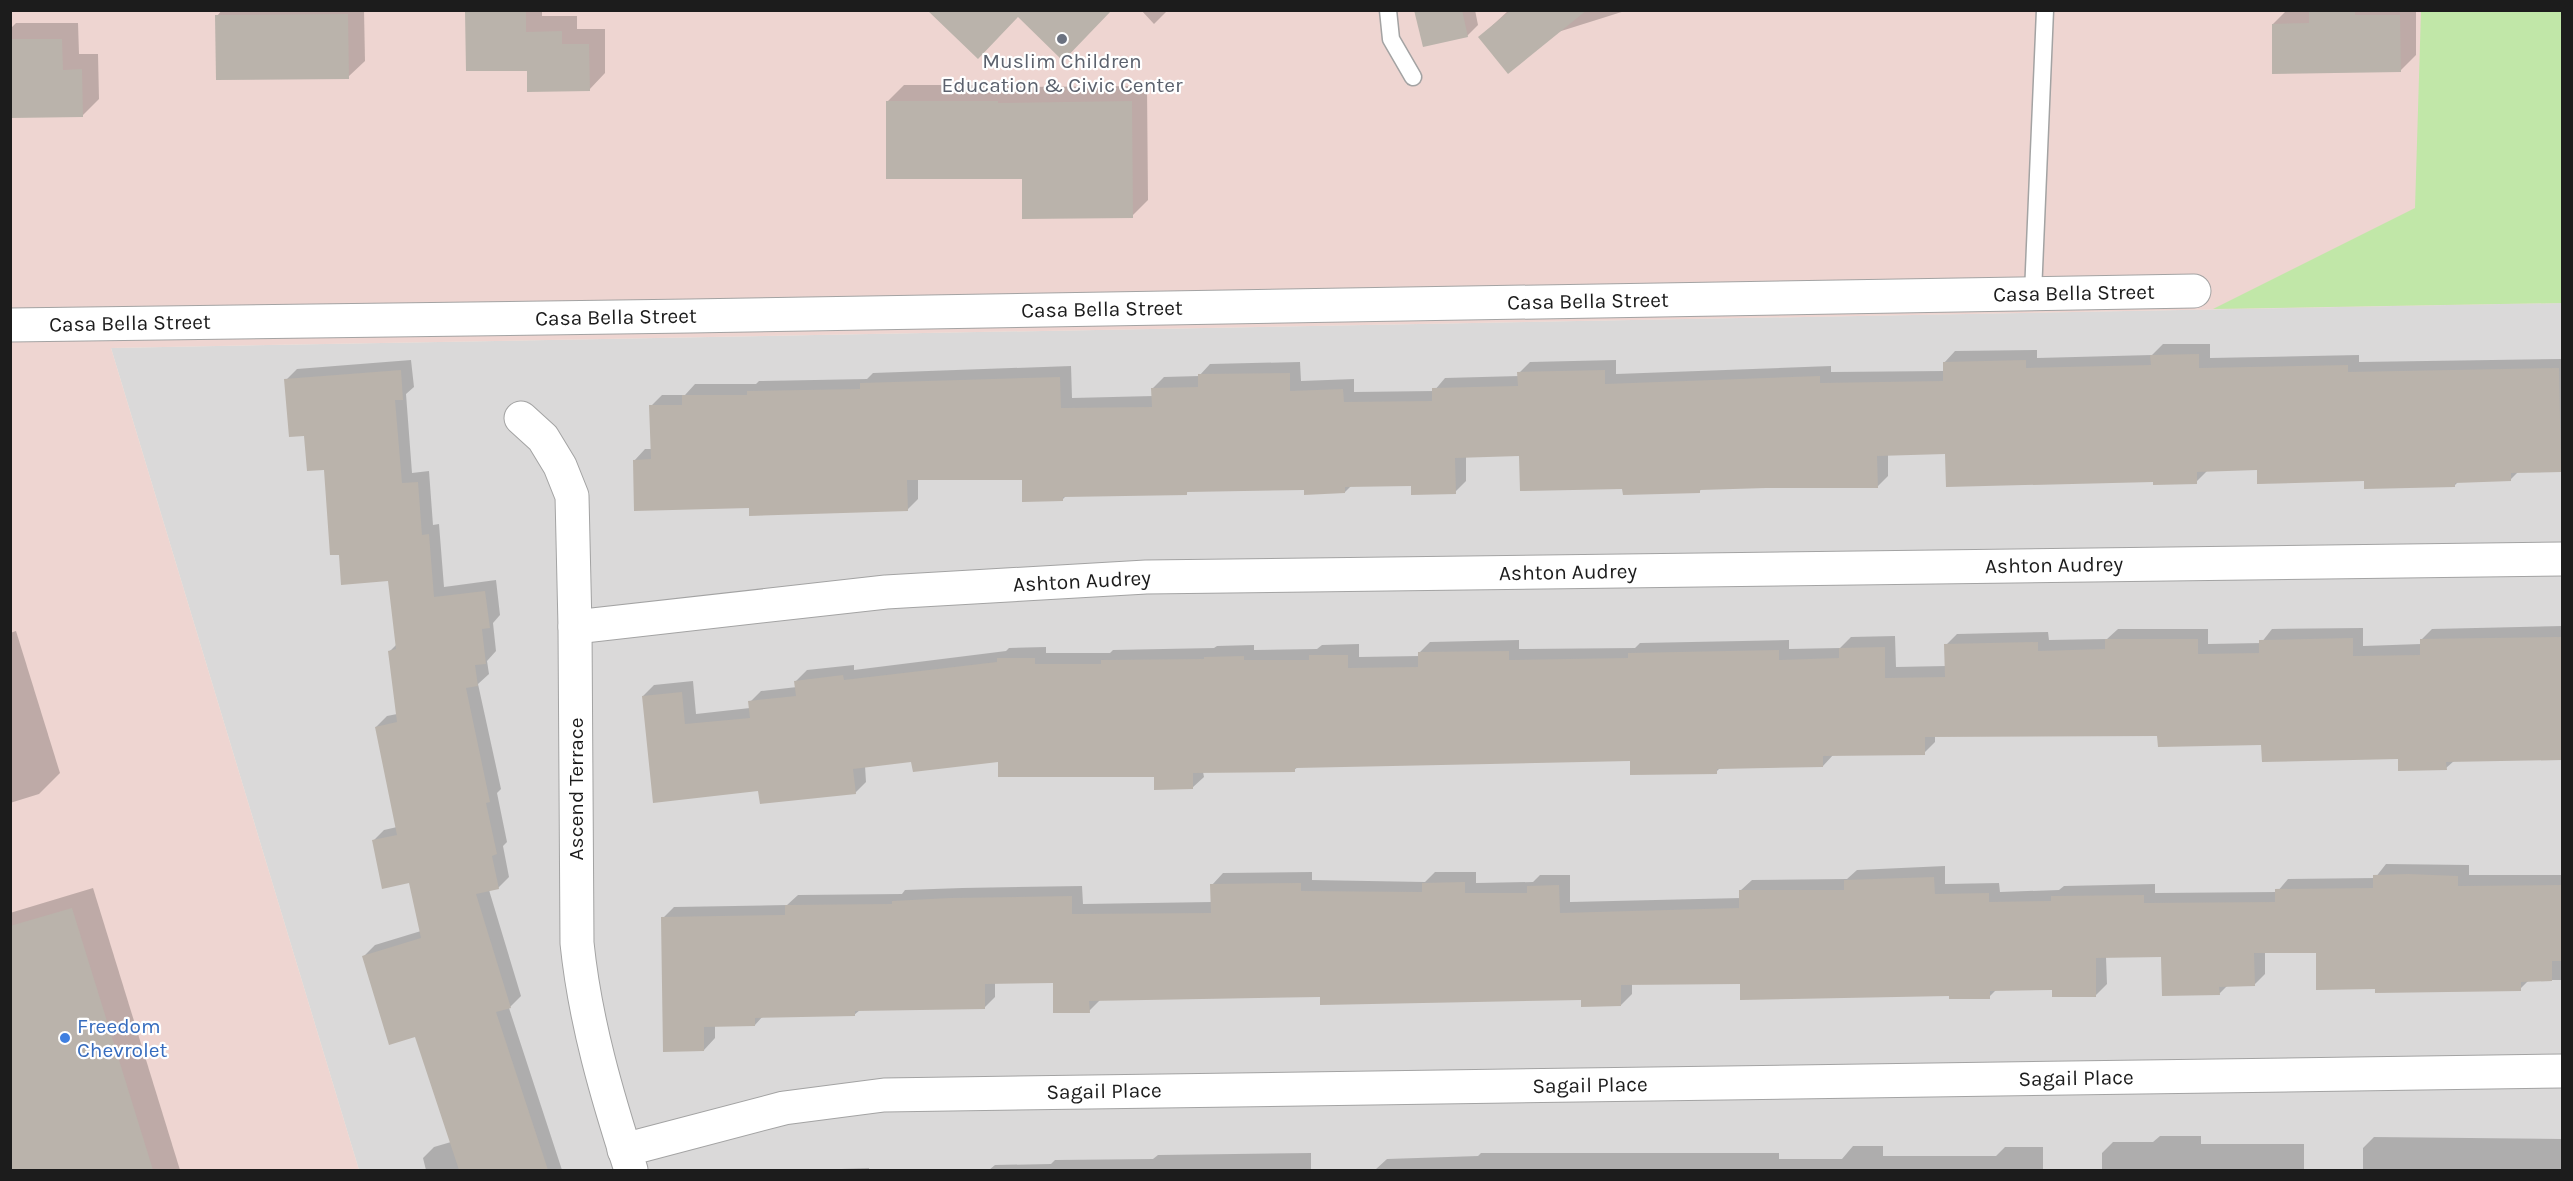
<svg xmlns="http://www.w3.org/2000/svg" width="2573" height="1181" font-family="Karla,sans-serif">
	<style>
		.residential { fill: #dad9d9 }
		.commercial { fill: #eed5d1 }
		.grass { fill: #c1e7a8 }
		.shadow { fill: #0003 }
		.building { fill: #bab3ab }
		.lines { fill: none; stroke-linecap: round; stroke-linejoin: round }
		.service-casing { stroke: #a3a3a3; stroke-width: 19 }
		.minor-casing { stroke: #a3a3a3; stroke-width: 35 }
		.service { stroke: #fff; stroke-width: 16 }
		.minor { stroke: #fff; stroke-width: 33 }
		.worship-dot { fill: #6b7280; stroke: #fff; stroke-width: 2 }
		.shop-dot { fill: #3f7fe0; stroke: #fff; stroke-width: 2 }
		.labels { text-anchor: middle; stroke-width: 4.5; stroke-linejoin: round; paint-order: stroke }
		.worship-label { font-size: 21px; fill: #5b616d; stroke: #fff }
		.street-label { font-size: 21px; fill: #1c1c1c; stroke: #fff }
		.shop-label { font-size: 21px; fill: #366cbe; stroke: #fff; text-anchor: start }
	</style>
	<rect width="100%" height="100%" fill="#edebe2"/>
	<!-- residential -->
	<polygon class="residential" points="2562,303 2562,1170 359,1170 111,348"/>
	<!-- commercial -->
	<polygon class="commercial" points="10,11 2562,11 2562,303 111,348 359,1170 11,1170"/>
	<!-- grass -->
	<polygon class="grass" points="2421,11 2562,11 2562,303 2213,309 2415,208"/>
	<!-- shadow -->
	<g class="shadow">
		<polygon points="222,10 364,10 365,61 348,77 217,16"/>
		<polygon points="468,10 542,10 542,16 577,16 577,29 605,29 605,73 589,90 528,69"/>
		<polygon points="1141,10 1168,10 1154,24"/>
		<polygon points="1416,10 1475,10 1478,25 1467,36"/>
		<polygon points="1509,10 1628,10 1558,32 1480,37"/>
		<polygon points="2287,10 2416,10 2416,55 2400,71 2273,24"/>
		<polygon points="16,23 78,23 79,54 98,54 99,99 82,116 10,117 10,29"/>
		<polygon points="904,85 1013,85 1013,87 1147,86 1148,200 1132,216 1023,177 888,101"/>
		<polygon points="2163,344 2210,344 2210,358 2359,355 2359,362 2562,359 2562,470 2519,471 2510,480 2459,481 2454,486 2259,469 2208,470 2196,482 2154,481 1946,453 1888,454 1888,476 1877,487 1702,488 1699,492 1624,488 1521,454 1466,456 1466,481 1455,492 1413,485 1351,486 1345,492 1305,489 1189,491 1186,493 1067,495 1063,499 1023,478 918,478 918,499 907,510 750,507 634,461 645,449 652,449 651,406 662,395 685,395 695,384 756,384 759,381 867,379 873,373 1071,366 1072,398 1153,396 1153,388 1164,377 1199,376 1210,364 1300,362 1301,381 1354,379 1354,392 1434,391 1445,378 1519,376 1519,373 1530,362 1616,360 1616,374 1831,366 1831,372 1944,371 1944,363 1955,351 2037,350 2037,358 2152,355"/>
		<polygon points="411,360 414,387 406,394 412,473 429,471 433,525 439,524 444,587 496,580 500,615 493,623 496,651 487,661 489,674 478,684 501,789 497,793 507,842 503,846 509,877 498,888 489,890 521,996 509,1008 562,1170 426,1170 423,1158 434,1147 451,1142 416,1035 364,956 375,945 421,931 410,881 373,841 384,830 397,827 376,727 387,716 397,714 390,651 397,644 390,580 340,553 325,468 305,434 286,380 297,369"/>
		<polygon points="2562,626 2562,758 2454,761 2446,768 2400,757 2159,734 1935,735 1935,742 1924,753 1834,754 1823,766 1721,767 1716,772 1631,759 1298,767 1294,770 1203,772 1204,777 1192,788 1155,775 1000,761 913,760 865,766 866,782 855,793 760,789 643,696 654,685 693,681 696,714 750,708 750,702 761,691 797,687 796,681 807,670 854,665 854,670 1006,651 1009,648 1046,647 1046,653 1110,653 1113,650 1214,648 1217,646 1254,645 1254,650 1317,649 1322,645 1359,644 1359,657 1419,656 1419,653 1430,642 1519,640 1519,649 1635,648 1640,643 1789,640 1789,649 1840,648 1851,637 1895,636 1896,667 1946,666 1946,645 1957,634 2048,632 2049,640 2107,639 2118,629 2208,629 2208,644 2261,643 2272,629 2363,628 2363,646 2421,644 2421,640 2432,629"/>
		<polygon points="16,631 60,773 39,794 10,803 10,633"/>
		<polygon points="2386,864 2469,865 2469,875 2562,875 2562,980 2529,980 2520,989 2376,987 2317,952 2265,952 2265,974 2254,985 2228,985 2219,994 2163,956 2106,957 2107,984 2096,995 2054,988 1997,989 1989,997 1741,983 1632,984 1632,994 1621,1005 1582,999 1322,995 1100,1000 1089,1011 1054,982 995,982 995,997 984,1008 860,1010 854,1015 763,1016 755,1025 715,1025 715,1038 704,1050 663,918 674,907 787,905 798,895 902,894 905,890 962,888 1082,886 1083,904 1212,902 1212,885 1223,873 1312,872 1312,880 1425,882 1435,872 1476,872 1476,883 1533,882 1540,875 1570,875 1570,902 1741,898 1740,891 1752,880 1847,879 1857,870 1945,866 1945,884 1999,883 2000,892 2059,890 2064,886 2155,884 2155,893 2277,892 2288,879 2375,878"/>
		<polygon points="93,888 180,1170 10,1170 10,913"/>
		<polygon points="2160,1136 2201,1136 2201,1144 2304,1144 2304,1169 2363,1169 2363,1148 2374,1137 2562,1139 2562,1170 2102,1170 2102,1153 2113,1142 2153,1142"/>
		<polygon points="1853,1146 1883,1146 1883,1156 1996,1156 2005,1147 2043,1147 2043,1170 1375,1170 1387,1159 1478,1156 1481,1153 1779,1153 1779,1159 1842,1159"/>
		<polygon points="1311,1153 1311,1170 989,1170 995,1165 1051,1164 1055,1160 1153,1159 1158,1155"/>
		<polygon points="869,1168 869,1170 840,1170 841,1169"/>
	</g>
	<!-- building -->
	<g class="building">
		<polygon points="526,10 526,32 562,31 562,44 589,44 590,91 527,92 527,71 466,71 465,11"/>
		<polygon points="927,10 1112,10 1063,61 1018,17 978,59"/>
		<polygon points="1414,10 1462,10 1468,37 1423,47"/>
		<polygon points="1511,10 1587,10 1508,74 1478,37"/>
		<polygon points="2309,10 2355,10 2355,15 2400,15 2401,72 2272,74 2272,24 2309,23"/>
		<polygon points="348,14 349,79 216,80 215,15"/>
		<polygon points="10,39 62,39 63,70 82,69 83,117 10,118"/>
		<polygon points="886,101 998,101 998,103 1132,101 1133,218 1022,219 1022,179 886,179"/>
		<polygon points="2199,354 2199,368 2348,365 2348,372 2559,368 2561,472 2511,473 2511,481 2455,483 2455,487 2364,489 2364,481 2257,484 2257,470 2197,472 2197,484 2153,485 2153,482 1946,487 1945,454 1877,456 1878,488 1766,488 1700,490 1700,493 1623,495 1622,489 1520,491 1519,456 1455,458 1456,494 1411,495 1411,486 1345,487 1345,493 1304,495 1304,490 1187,492 1187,495 1063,497 1063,501 1022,502 1022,480 907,480 908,511 749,516 749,508 634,511 633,460 651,459 649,405 682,405 682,395 747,395 747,391 860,389 860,383 1060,377 1061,408 1152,407 1151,388 1198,387 1198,374 1290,373 1290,391 1343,389 1344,402 1432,401 1432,388 1518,386 1517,372 1605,370 1605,384 1820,376 1820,383 1943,381 1943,362 2026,360 2026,368 2151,365 2150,355"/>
		<polygon points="401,370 403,400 395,400 402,483 418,482 422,535 429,534 434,597 485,591 490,628 482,629 486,664 475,665 478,686 466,688 490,802 486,803 497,854 492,856 499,889 476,894 511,1008 496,1012 548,1170 459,1170 415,1037 389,1045 362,956 421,938 409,883 382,889 372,840 397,835 375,727 397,722 388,651 396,649 388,581 341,585 339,555 330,555 324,470 307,471 304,436 289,437 284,379"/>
		<polygon points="2562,637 2562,760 2446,762 2447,770 2398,771 2398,759 2262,762 2261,745 2158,747 2157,736 1925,737 1925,755 1823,756 1823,767 1717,769 1717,774 1630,775 1630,761 1295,768 1295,772 1193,773 1193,789 1154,790 1154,777 998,777 998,762 913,772 911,762 853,769 856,794 760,804 758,791 653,803 642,696 682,692 685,724 750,718 748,701 796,696 794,681 843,675 844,680 997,662 997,658 1035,658 1035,664 1101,664 1101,660 1204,659 1204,657 1244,656 1244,660 1309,660 1309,655 1348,655 1348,668 1418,667 1418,652 1509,651 1509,660 1628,658 1628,653 1779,650 1779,660 1839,658 1839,648 1885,647 1885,678 1945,677 1944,644 2038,642 2038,651 2105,649 2105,639 2198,639 2198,654 2259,653 2259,640 2353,638 2353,656 2420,655 2420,639"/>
		<polygon points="2408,874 2458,876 2458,886 2562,885 2562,961 2552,961 2552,981 2521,982 2521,991 2375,993 2375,989 2316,990 2316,953 2254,953 2255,986 2219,987 2220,995 2162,996 2161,957 2096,958 2096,997 2052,997 2052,990 1990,991 1990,999 1949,999 1949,996 1740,1000 1740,984 1621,985 1621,1006 1581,1007 1581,1000 1320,1005 1320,997 1089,1001 1090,1013 1053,1013 1053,983 985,984 985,1009 855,1011 855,1016 755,1018 755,1026 704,1027 704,1051 663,1052 661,917 785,915 785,905 892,904 892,901 950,898 1072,896 1072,914 1211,913 1210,884 1301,883 1301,891 1422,892 1422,883 1465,882 1465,893 1527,893 1527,886 1559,885 1560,913 1739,908 1739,890 1844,890 1844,880 1934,877 1935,894 1989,893 1989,902 2051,901 2051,896 2144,895 2144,903 2275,902 2275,889 2373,888 2373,875"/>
		<polygon points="72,908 153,1170 10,1170 10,926"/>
	</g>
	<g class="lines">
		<defs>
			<g id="service">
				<polyline points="1388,10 1391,39 1413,77"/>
				<polyline points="2033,293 2045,10"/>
			</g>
			<g id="minor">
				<polyline points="10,325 690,316 2194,291"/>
				<path d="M521 418 543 438 560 466 572 496 575 627 577 943C585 1021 607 1096 631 1170"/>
				<polyline points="575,627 886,592 1146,577 2562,559"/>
				<polyline points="624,1150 784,1108 884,1095 2562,1071"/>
			</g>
		</defs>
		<!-- service casing -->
		<use href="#service" class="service-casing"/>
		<!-- minor casing -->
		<use href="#minor" class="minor-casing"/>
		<!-- service -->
		<use href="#service" class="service"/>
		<!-- minor -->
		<use href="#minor" class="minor"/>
	</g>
	<!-- markers -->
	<circle class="worship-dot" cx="1062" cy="39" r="6"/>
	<circle class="shop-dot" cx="65" cy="1038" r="6"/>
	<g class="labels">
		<!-- worship labels -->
		<g class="worship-label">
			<text x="1062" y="68">Muslim Children<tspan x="1062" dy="24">Education &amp; Civic Center</tspan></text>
		</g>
		<!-- street labels -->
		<g class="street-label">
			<text transform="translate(2074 293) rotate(-1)" y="7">Casa Bella Street</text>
			<text transform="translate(1588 301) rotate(-1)" y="7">Casa Bella Street</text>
			<text transform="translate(1102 309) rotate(-1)" y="7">Casa Bella Street</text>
			<text transform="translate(616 317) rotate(-1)" y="7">Casa Bella Street</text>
			<text transform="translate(130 323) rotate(-1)" y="7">Casa Bella Street</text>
			<text transform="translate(2054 565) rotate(-1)" y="7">Ashton Audrey</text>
			<text transform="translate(1568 572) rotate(-1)" y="7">Ashton Audrey</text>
			<text transform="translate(1082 581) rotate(-3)" y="7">Ashton Audrey</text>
			<text transform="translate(576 789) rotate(-90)" y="7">Ascend Terrace</text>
			<text transform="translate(2076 1078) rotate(-1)" y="7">Sagail Place</text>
			<text transform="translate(1590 1085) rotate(-1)" y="7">Sagail Place</text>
			<text transform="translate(1104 1091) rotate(-1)" y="7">Sagail Place</text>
		</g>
		<!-- shop labels -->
		<g class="shop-label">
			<text x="77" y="1033">Freedom<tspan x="77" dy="24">Chevrolet</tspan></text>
		</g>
	</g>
	<!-- border -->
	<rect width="2573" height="1181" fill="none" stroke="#1c1c1c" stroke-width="24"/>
</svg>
